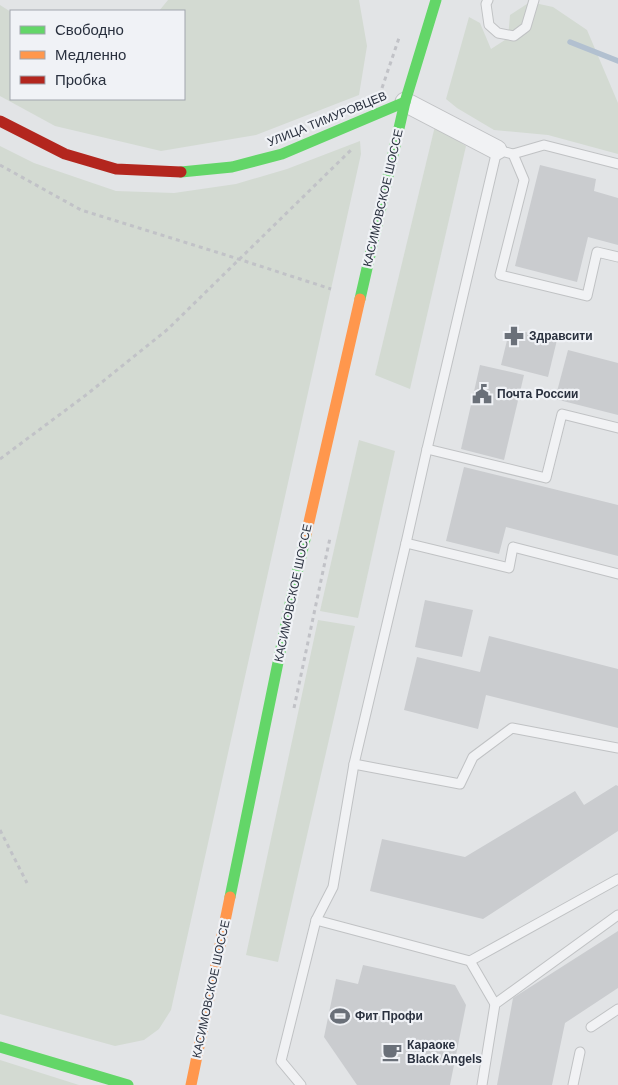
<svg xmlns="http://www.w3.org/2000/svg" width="618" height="1085" font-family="Arial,sans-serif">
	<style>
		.green { fill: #d3dad2 }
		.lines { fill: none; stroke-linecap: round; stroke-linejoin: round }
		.stream { stroke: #b2c0d0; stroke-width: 5.5 }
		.building { fill: #cacccf }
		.lane-casing { stroke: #c0c2c4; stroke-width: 11 }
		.street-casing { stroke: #c0c2c4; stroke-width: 21 }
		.path { stroke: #c1c2c7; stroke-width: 3; stroke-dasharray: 4 4; stroke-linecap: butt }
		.lane { stroke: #f1f2f4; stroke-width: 9 }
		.street { stroke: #f1f2f4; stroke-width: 19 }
		.fast { stroke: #63d668; stroke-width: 11 }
		.slow { stroke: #ff974d; stroke-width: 11 }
		.jam { stroke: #b3261e; stroke-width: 11 }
		.labels { text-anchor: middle; stroke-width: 4.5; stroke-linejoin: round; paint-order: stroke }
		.street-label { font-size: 12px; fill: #2a313f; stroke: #f0f2f6 }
		.poi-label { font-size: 12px; font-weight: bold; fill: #2a313f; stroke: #f0f2f6; text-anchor: start }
	</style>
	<rect width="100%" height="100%" fill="#e2e4e6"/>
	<!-- green -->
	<g class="green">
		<polygon points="168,0 359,0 367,46 359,95 256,135 161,151 55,126 0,96 0,5 11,12 11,99 184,99 184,11 159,11"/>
		<polygon points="530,2 553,7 587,30 618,103 618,154 548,135 494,130 457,108 446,99 469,17 480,23 491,49 508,38 510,15"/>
		<polygon points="435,126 466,146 410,389 375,375"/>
		<polygon points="360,141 361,154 171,1010 159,1029 144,1040 115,1046 0,1014 0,146 34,163 116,191 174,193 236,184 287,169"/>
		<polygon points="359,440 395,451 358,618 320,611"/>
		<polygon points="318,620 355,626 278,962 246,955"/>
		<polygon points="0,1060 79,1085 0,1085"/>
	</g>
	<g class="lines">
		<!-- stream -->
		<polyline class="stream" points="570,42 618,61"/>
	</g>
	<!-- building -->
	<g class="building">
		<polygon points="540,165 596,179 594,191 618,198 618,245 588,237 577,282 515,266"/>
		<polygon points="510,328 557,340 548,377 501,365"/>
		<polygon points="568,350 618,363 618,415 555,399"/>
		<polygon points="480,365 524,375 504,460 461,449"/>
		<polygon points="464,467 618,505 618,556 506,527 499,554 446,541"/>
		<polygon points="425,600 473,610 462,657 415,647"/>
		<polygon points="489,636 618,669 618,728 486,695 478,729 404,710 417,657 480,672"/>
		<polygon points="616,785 618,786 618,831 483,919 370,891 382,839 465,857 575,791 584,805"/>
		<polygon points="618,931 618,988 565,1023 552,1085 497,1085 513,998"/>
		<polygon points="363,965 455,985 466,1005 450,1085 357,1085 324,1037 336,979 358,984"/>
	</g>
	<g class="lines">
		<defs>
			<g id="lane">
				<polyline points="488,0 486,4 489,25 498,33 514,36 526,27 534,0"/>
				<polyline points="513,154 524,180 500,275 587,296 597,252 618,257"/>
				<polyline points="618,164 544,145 513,154 497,150 427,449 406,543 354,764 333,887 316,920 470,961 618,879"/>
				<polyline points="427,449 546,478 562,414 618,428"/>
				<polyline points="406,543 509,568 513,547 618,574"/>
				<polyline points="354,764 460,784 473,757 512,728 618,748"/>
				<polyline points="470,961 495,1004"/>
				<polyline points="591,1027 618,1009"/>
				<polyline points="301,1085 281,1061 316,920"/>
				<polyline points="482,1085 495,1004 618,915"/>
				<polyline points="573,1085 580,1052"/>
			</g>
			<polyline id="street" points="405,102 497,150"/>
		</defs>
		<!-- lane casing -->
		<use href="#lane" class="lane-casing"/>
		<!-- street casing -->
		<use href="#street" class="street-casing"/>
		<!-- path -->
		<g class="path">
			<polyline points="382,88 400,35"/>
			<polyline points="0,165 81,210 229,256 331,289"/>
			<polyline points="0,459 86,395 168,329 351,150"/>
			<polyline points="294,708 330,538"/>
			<polyline points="0,830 27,883"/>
		</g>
		<!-- lane -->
		<use href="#lane" class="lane"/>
		<!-- street -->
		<use href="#street" class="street"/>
		<!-- fast -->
		<g class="fast">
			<polyline points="181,172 232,167 282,154 405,102"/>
			<polyline points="360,299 405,102 436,0"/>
			<polyline points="230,897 291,599 306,535"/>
			<polyline points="0,1047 128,1085"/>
		</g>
		<!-- slow -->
		<g class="slow">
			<polyline points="306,535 360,299"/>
			<polyline points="191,1085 230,897"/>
		</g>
		<!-- jam -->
		<polyline class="jam" points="0,121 65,154 116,169 181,172"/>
	</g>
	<!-- icons -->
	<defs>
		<symbol id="pharmacy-bare" viewBox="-9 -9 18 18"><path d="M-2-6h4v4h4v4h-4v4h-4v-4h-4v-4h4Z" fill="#6a7079" stroke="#f0f2f6" stroke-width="2.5" paint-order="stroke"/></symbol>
		<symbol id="civic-bare" viewBox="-9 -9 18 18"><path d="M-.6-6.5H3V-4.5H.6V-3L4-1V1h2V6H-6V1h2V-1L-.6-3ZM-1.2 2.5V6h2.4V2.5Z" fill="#6a7079" stroke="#f0f2f6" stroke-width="2.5" paint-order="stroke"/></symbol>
		<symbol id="stadium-bare" viewBox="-9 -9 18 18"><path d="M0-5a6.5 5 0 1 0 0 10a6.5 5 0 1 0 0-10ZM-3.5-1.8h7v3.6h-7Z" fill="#6a7079" stroke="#f0f2f6" stroke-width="2.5" paint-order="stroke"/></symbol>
		<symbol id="cafe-bare" viewBox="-9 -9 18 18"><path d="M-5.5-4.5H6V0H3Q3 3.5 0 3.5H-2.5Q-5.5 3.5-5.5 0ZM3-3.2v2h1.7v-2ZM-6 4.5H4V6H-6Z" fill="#6a7079" stroke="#f0f2f6" stroke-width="2.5" paint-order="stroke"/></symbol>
	</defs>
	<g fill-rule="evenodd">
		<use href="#pharmacy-bare" x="500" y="322" width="28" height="28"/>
		<use href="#civic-bare" x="468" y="380" width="28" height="28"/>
		<use href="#stadium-bare" x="326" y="1002" width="28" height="28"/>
		<use href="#cafe-bare" x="378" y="1038" width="28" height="28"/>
	</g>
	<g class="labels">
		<!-- street labels -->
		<g class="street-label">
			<text transform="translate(327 119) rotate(-22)" y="4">УЛИЦА ТИМУРОВЦЕВ</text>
			<text transform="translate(383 198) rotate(-77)" y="4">КАСИМОВСКОЕ ШОССЕ</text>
			<text transform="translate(293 593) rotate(-78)" y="4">КАСИМОВСКОЕ ШОССЕ</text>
			<text transform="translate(211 989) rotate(-78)" y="4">КАСИМОВСКОЕ ШОССЕ</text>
		</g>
		<!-- poi labels -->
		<g class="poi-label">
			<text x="529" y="340">Здравсити</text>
			<text x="497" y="398">Почта России</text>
			<text x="355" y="1020">Фит Профи</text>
			<text x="407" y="1049">Караоке<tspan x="407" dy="14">Black Angels</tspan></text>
		</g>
	</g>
	<!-- legend -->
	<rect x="10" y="10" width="175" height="90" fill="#f0f2f6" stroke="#a1a5ad"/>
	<rect x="20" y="26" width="25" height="8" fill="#63d668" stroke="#a1a5ad"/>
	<text x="55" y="35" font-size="15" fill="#2a313f">Свободно</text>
	<rect x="20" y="51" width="25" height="8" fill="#ff974d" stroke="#a1a5ad"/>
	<text x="55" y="60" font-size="15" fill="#2a313f">Медленно</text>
	<rect x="20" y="76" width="25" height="8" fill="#b3261e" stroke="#a1a5ad"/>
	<text x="55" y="85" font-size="15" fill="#2a313f">Пробка</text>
</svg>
